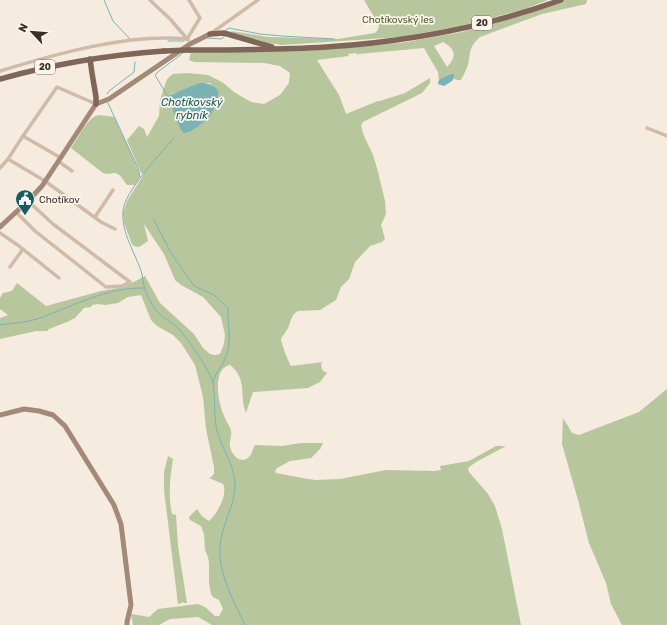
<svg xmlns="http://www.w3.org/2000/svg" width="667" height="625" font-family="Rubik,sans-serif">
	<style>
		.green { fill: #b7c69c; fill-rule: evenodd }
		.water { fill: #7ab2b6 }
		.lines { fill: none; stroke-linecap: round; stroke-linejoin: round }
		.stream { stroke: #7ab2b6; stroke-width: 1 }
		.street { stroke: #cfbba8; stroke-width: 3.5 }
		.secondary { stroke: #a38979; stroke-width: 5 }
		.primary { stroke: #7f6658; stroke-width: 5.5 }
		.primary-bridge { stroke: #7f6658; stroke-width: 5.5 }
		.labels { text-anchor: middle; stroke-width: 3.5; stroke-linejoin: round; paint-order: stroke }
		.shield { fill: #fcf5eb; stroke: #756a63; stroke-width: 1 }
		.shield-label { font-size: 9px; font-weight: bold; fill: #3b2f29 }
		.park-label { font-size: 10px; fill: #495d2a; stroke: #fcf5eb }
		.poi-label { font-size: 10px; fill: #3b2f29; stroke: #fcf5eb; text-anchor: start }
		.water-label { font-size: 11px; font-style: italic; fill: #195c62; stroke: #fcf5eb }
	</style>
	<rect width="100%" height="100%" fill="#f5ebde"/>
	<!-- green -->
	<g class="green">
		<polygon points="364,0 548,0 525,9 460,26 400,37 282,45 268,43 232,33 231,31 268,37 338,39 375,33 378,30 379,25"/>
		<path d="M565 0H587L586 4 542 14 480 37C468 48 471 52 468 65 466 70 463 76 461 80H457L454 79 455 76 451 74 439 80 438 72 424 48 359 54 358 55 356 53 348 54 349 56 317 60 339 95 346 114 378 101H380L405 93 430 78V83L422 93 367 120 363 122 361 126 364 136 373 155 377 168 385 201 386 214 381 225 385 239 382 242 370 246 355 262 349 279 341 287 336 300 320 310 298 311C291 315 291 321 288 328 286 332 283 335 281 339 281 343 289 363 291 366L323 362 321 364 322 370 327 373 320 382 308 388 253 392 246 413C239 396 248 379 230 365 210 369 219 408 226 420 227 424 231 427 231 431 232 436 229 441 230 446 231 455 241 465 249 457 252 454 253 449 254 446L256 445 282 446 301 443H323L320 449 311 458 290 461 277 468 275 471 276 473 308 479 316 480 340 479 386 470 435 471 441 470 440 466 469 461 496 446H506L476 462 468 468 469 472 488 494 495 506 502 529 521 625H212L198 617 170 619 159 625H133L131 614 149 617 158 609 198 604 205 607 215 616H219L223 609 219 600 213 597 211 594 209 583V563L208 557 205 550 204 534 201 526 190 520 189 517 197 509C200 514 203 518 209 521L211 519C218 512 228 494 223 484L209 478 211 477 214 474V467L206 429 203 397 195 365 181 343 173 335 157 326 151 320 141 295 128 297 118 303 105 305 98 304 92 305 91 307 84 308 75 318 67 322 49 329 47 331H36L0 339V318L8 315 0 309V298L3 293 12 291 17 283 46 306 101 291 124 287 145 276 160 303 194 334 203 348 210 354 215 355 220 354 224 344 225 335 221 317 203 297 181 285 175 280 164 254 144 224 148 241 139 247 134 246 132 244 124 223 123 213 127 201 144 174 141 173 127 140 139 126 144 129 147 137 159 116 160 100 167 79 173 74 187 73 208 75 222 82 234 92 251 102 264 104 280 95 289 83 290 73 280 66 264 63 194 62 189 60 191 52 299 50 401 43 462 32 527 14ZM443 42C456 49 457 57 447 67L434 46ZM199 83H210L219 92C218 110 202 127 186 133L171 94 185 90Z"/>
		<path d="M99 115 114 117 134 159 140 176 138 181 134 185H127C124 181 120 173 114 173 109 173 108 175 103 173L71 148C78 139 87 117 99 115Z"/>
		<polygon points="667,389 667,625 622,625 611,604 606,583 589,543 578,500 562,444 563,418 572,433 579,435 639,412"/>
		<path d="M168 456 173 459C170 478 168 495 172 514L176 515 178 546 187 603H184V602L178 604 164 490V472Z"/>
	</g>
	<!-- water -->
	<g class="water">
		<polygon points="451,74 453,74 455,76 452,81 444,86 438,84 438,82 440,79"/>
		<path d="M199 83C208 83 214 84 219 92 218 108 208 120 196 128 192 130 189 133 184 133L181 130 168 99V96Z"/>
	</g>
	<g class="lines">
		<!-- stream -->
		<g class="stream">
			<polyline points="104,0 113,21 130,39"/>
			<polyline points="226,30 229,28 260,34 282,36 334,39"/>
			<polyline points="207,38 221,39 225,36"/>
			<polyline points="168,41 184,41"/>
			<polyline points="107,94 109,91 134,72 135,62"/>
			<polyline points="168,97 155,75 159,71 183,53"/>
			<polyline points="108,103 138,168 140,177"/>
			<path d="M174 138C161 153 124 192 123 211 121 233 136 254 142 274 143 278 143 282 144 286 146 293 151 304 156 310 162 318 170 321 177 327 184 333 209 370 212 380 214 383 213 388 214 392 215 404 214 418 217 431 222 449 235 466 235 485 235 502 226 517 222 534 214 568 231 595 245 625"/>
			<path d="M154 220 171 253 194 286 214 295 228 308C227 325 233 343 225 359 222 367 215 373 213 381"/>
			<path d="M0 325C12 323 25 323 37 319 72 307 106 287 144 288"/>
		</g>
		<!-- street -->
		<g class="street">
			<polyline points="150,0 171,20 188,40"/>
			<polyline points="210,34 258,0"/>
			<polyline points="187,39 200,18 189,0"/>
			<path d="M0 71C56 54 129 33 187 39"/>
			<polyline points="647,128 667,136"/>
			<polyline points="23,136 57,87 96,104"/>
			<polyline points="8,159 45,181 101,222 115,229"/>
			<polyline points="58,161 72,171"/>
			<polyline points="0,168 8,159 23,136 61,158"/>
			<polyline points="16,212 35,231 106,287 122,286 130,282 53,224 28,201"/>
			<polyline points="95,217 113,190"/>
			<polyline points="0,233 19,246 59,278"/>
			<polyline points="10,267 23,249"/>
		</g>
		<!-- secondary -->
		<g class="secondary">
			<polyline points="0,227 28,201 42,186 96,104 109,99 190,44 210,34"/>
			<polyline points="0,415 24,409 39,411 53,415 65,426 114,505 121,524 131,605 127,622 127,625"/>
		</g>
		<!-- primary -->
		<g class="primary">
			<polyline points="210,34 224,33 272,47"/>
			<path d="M189 50C234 50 280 50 326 47 405 42 486 27 561 0"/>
			<polyline points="90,59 92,73 96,97 96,104"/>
			<path d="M0 79C54 64 108 55 164 51"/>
		</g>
		<!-- primary-bridge -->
		<polyline class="primary-bridge" points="164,51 189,50"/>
	</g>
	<!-- icons -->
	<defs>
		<symbol id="civic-pin" viewBox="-11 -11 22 30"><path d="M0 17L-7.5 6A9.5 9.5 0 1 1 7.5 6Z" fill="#195c62" stroke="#fcf5eb"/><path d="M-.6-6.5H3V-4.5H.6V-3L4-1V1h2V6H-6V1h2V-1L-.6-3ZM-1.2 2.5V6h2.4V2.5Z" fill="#fff"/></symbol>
	</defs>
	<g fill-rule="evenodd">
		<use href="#civic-pin" x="14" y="188" width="22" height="30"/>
	</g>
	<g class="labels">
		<!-- shield labels -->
		<g class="shield">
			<rect x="472" y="16" width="20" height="14" rx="3"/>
			<rect x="35" y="60" width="20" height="14" rx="3"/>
		</g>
		<g class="shield-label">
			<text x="482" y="26">20</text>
			<text x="45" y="70">20</text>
		</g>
		<!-- park labels -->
		<g class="park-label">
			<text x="398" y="23">Chotíkovský les</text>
		</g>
		<!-- poi labels -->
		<g class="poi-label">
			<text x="39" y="203">Chotíkov</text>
		</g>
		<!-- water labels -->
		<g class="water-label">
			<text x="192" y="106">Chotíkovský<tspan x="192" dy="13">rybník</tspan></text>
		</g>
	</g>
	<!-- north arrow -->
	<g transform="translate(32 32) rotate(296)" stroke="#fcf5eb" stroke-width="3" paint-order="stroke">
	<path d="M0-3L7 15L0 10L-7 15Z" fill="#3b2f29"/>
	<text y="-6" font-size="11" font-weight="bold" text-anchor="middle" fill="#3b2f29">N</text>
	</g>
</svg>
